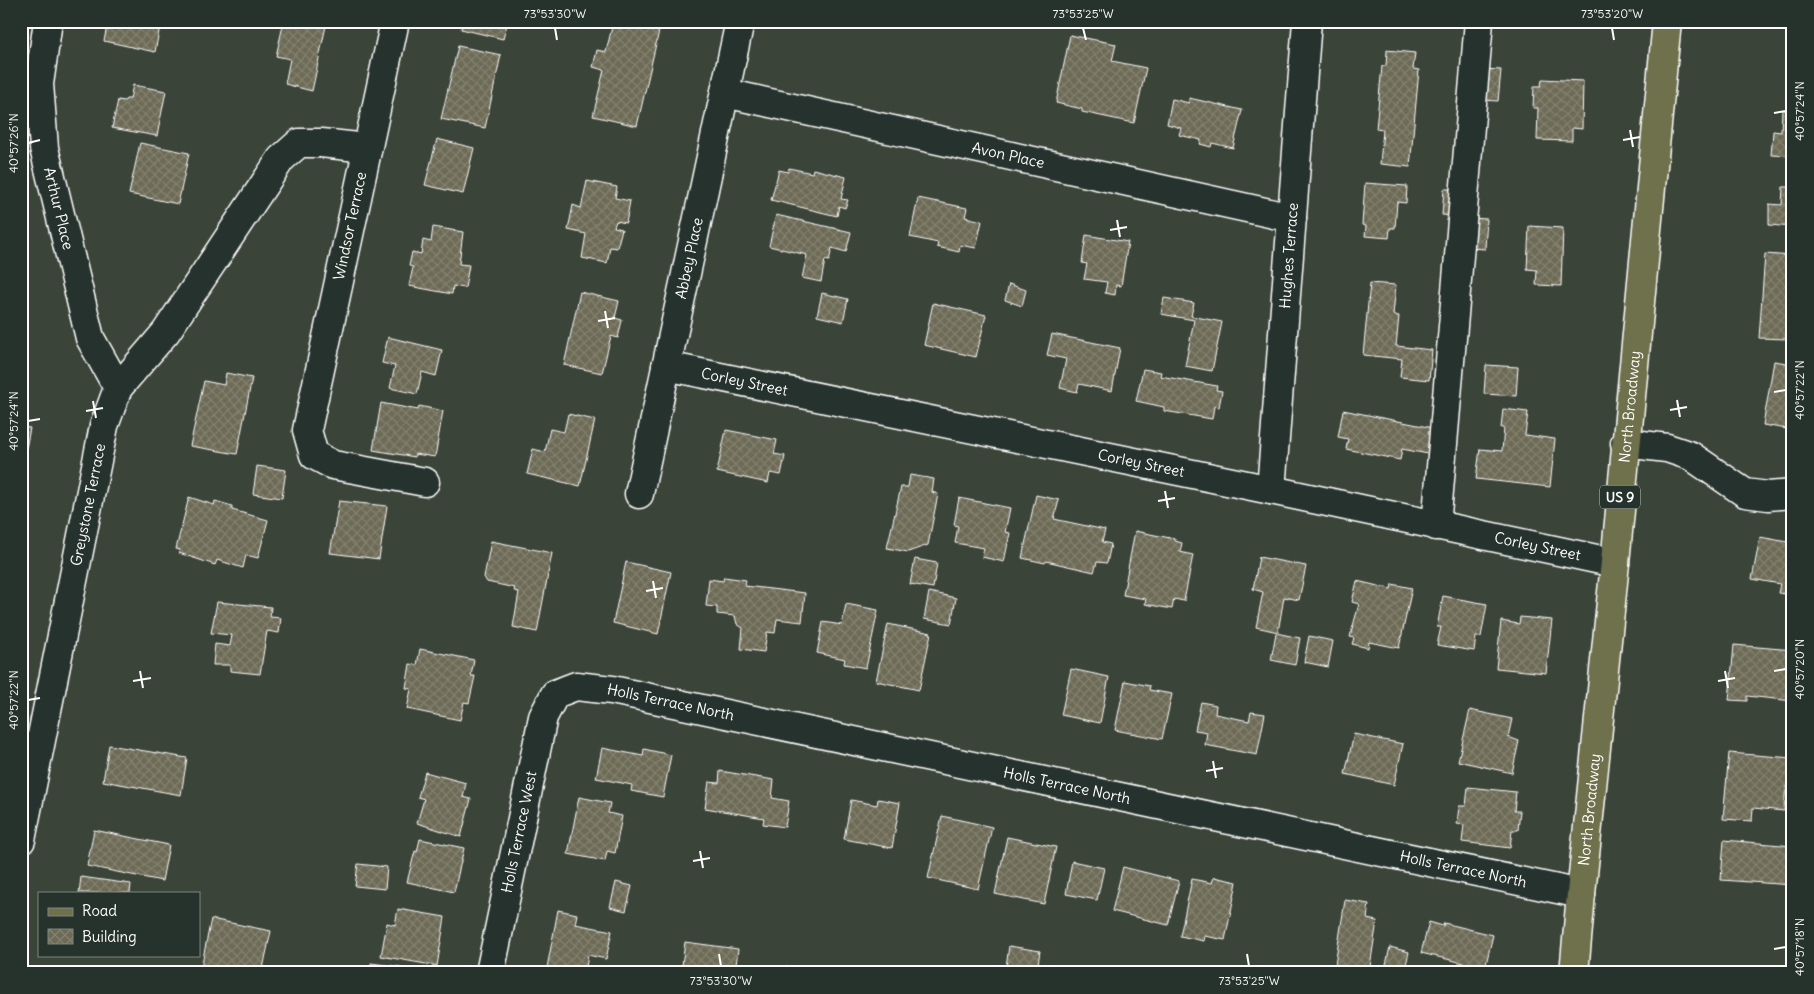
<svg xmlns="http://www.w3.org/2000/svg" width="1814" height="994" font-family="Delius,sans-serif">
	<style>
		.building { fill: url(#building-cross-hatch); stroke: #fff }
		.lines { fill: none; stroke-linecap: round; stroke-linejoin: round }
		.minor-casing { stroke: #fff; stroke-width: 31 }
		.major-casing { stroke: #fff; stroke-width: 31 }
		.minor { stroke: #26332d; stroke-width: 28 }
		.major { stroke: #6e714b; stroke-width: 28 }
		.ticks { fill: none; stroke: #fff; stroke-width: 2 }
		.labels { text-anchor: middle; stroke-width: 4.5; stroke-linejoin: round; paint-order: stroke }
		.shield { fill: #26332d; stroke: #bec2c0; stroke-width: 1 }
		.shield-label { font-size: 14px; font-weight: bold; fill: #fff }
		.street-label { font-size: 15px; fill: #fff; stroke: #26332d }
		.neatline { fill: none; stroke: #fff; stroke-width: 2 }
		.ticks-label { font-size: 12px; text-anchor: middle; fill: #fff }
	</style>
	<defs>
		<pattern id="building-cross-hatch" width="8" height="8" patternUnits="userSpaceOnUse" patternTransform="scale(1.25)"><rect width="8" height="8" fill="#6d6b56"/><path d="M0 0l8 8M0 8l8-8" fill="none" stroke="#83816f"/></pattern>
	</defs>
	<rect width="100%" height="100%" fill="#3b4439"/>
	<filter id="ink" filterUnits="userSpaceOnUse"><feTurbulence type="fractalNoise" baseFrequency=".02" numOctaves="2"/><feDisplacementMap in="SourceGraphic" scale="10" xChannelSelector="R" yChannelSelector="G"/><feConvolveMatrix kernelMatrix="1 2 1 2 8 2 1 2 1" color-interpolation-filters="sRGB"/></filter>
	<g filter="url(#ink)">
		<!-- building -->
		<g class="building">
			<polygon points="108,21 161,21 155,52 104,41"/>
			<polygon points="284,21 327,21 312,91 285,84 290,59 276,56"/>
			<polygon points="463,21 508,21 503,39 461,29"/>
			<polygon points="618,21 648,21 646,29 659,31 637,126 593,116 604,70 593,67 597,50 606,52 613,23 618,25"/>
			<polygon points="1070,35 1116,44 1112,61 1146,68 1134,123 1082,112 1082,109 1056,103"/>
			<polygon points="458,46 501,55 485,128 441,119"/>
			<polygon points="1387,50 1415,53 1413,69 1419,70 1410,167 1380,164 1383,130 1376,129 1382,66 1386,66"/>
			<polygon points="1484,69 1501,70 1498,101 1481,100"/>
			<polygon points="1542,79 1583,81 1582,129 1572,128 1572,141 1537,140 1538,108 1533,108 1534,86 1541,86"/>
			<polygon points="133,85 166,91 157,136 112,128 118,100 125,101 126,99 130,99"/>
			<polygon points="1189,98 1242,110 1233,148 1212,143 1211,147 1200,144 1201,140 1179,135 1181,128 1167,124 1172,99 1189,103"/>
			<polygon points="1782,110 1793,111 1793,156 1771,155 1773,131 1781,132"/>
			<polygon points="437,139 474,148 463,194 425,185"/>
			<polygon points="140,143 189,153 178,204 129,194"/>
			<polygon points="789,168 812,173 813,169 846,177 841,199 848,200 845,208 839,206 837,216 771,200 779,170 788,172"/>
			<polygon points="587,181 617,187 615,198 630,201 626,223 616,221 614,227 622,229 617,248 610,247 607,263 582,258 586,234 568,230 573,205 581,208"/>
			<polygon points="1365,183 1407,186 1406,203 1397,202 1395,228 1390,228 1389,238 1365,236 1366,226 1362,225"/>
			<polygon points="1783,187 1793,187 1793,227 1769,225 1769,204 1782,205"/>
			<polygon points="1444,189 1458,189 1456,216 1442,215"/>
			<polygon points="918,198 967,208 965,217 982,221 976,248 960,245 959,252 937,247 938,243 910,237"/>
			<polygon points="776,215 851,232 846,252 832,248 829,261 825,260 821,282 802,278 807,255 769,246"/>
			<polygon points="1472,218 1487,219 1485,249 1470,248"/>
			<polygon points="1529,226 1563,228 1561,286 1536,285 1537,270 1527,269"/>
			<polygon points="433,227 463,232 459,264 469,265 465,288 453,286 452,294 409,286 413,267 409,266 412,252 421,254 423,240 431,242"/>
			<polygon points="1086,235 1128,242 1121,286 1116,285 1115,295 1105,293 1107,282 1084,279 1087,264 1082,263"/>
			<polygon points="1765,254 1793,256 1793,319 1787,319 1786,339 1759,338"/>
			<polygon points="1370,283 1396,285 1393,315 1399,316 1396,346 1432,350 1429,380 1400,377 1402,359 1363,355"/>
			<polygon points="1009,284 1026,290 1022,306 1005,300"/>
			<polygon points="580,292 619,301 615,318 622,320 618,338 611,336 602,373 564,365"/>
			<polygon points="822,293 848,299 843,322 817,316"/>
			<polygon points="1164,298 1194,303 1191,316 1222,322 1212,371 1185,366 1194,320 1161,314"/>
			<polygon points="933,303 986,315 976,357 924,345"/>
			<polygon points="1052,334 1120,348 1112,391 1079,384 1077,392 1060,388 1066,359 1047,355"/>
			<polygon points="388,337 442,350 436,376 422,372 417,394 390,388 395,366 382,363"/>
			<polygon points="1774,361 1793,364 1793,430 1763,425"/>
			<polygon points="1486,365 1518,367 1516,396 1484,394"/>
			<polygon points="1143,369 1161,372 1160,376 1217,386 1216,390 1222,391 1219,407 1214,406 1212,419 1164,411 1164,407 1136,401"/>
			<polygon points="226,373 252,378 237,454 190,446 204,381 224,385"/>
			<polygon points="381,403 418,410 419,406 443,411 435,457 415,454 415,457 373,450"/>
			<polygon points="1503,409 1528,412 1525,435 1555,439 1550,487 1476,479 1480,449 1502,451 1504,428 1501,428"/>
			<polygon points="1343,410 1433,428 1428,454 1402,449 1400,460 1346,449 1348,439 1338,437"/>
			<polygon points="568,414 595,420 580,486 527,474 533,449 545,452 550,429 564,432"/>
			<polygon points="21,427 30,428 21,475"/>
			<polygon points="726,430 777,440 774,454 785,456 781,475 770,473 768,483 717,472"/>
			<polygon points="257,466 286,470 282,498 253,494"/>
			<polygon points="910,475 934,479 932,492 938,494 928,545 908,552 887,548 901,487 908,487"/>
			<polygon points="1036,495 1059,500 1054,519 1105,530 1102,542 1111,544 1107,563 1097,562 1094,572 1046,561 1045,563 1022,558"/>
			<polygon points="189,497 214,505 215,501 232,506 232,510 268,520 258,558 246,555 243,568 217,560 215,565 179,553 180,550 176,549"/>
			<polygon points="959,498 1010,508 1005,532 1010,533 1004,562 982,557 984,548 955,543 958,526 954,525"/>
			<polygon points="339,501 387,506 379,559 330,553"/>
			<polygon points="1135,531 1175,539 1175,541 1182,543 1180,552 1193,555 1184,601 1174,599 1172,609 1145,604 1146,599 1123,595"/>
			<polygon points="1760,537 1793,543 1793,595 1778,593 1780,584 1752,579"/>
			<polygon points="491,541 552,553 537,632 513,627 519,592 514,591 515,588 487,582 484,577"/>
			<polygon points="1259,557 1306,566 1299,600 1284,597 1278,632 1256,627 1263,592 1253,589"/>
			<polygon points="915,559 937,563 933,588 910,584"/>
			<polygon points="626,562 671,572 658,634 613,623"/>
			<polygon points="724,577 746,580 745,586 805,593 802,622 777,619 775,633 767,632 764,652 741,649 743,628 737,624 735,616 717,614 717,607 706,606 709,579 723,581"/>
			<polygon points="1357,581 1391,589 1392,584 1412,588 1399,648 1369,642 1368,648 1352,644 1354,638 1350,637 1359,604 1352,602"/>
			<polygon points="929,592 956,598 951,624 924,619"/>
			<polygon points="1443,596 1487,604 1481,637 1476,637 1474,651 1437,645 1441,627 1437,627"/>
			<polygon points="217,602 271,607 270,617 281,618 279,633 267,631 260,674 230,671 230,665 213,665 215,644 230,646 232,635 211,633"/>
			<polygon points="846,604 878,610 866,668 844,664 845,659 817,653 823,622 842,625"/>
			<polygon points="1520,617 1552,620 1546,673 1496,668 1501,621 1519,624"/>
			<polygon points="888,624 931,633 919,690 876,681"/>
			<polygon points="1276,633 1300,638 1295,665 1271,660"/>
			<polygon points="1309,636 1333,641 1328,667 1304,662"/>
			<polygon points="1734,645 1793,650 1793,701 1747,696 1747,701 1729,700"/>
			<polygon points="420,649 474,660 471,676 475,676 469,703 464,702 460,720 407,709 411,689 406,688 410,664 417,665"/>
			<polygon points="1071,669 1109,677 1100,723 1061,715"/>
			<polygon points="1125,681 1150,686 1149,690 1172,694 1162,739 1115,730"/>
			<polygon points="1201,702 1216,705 1215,714 1249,721 1251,712 1265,714 1257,755 1205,745 1207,732 1195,730"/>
			<polygon points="1470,710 1512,719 1508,737 1519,741 1512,773 1458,761"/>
			<polygon points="1354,734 1403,744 1394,785 1345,774"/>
			<polygon points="109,745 187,758 181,795 103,781"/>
			<polygon points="602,748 643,756 644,749 671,755 663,797 631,791 632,785 596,778"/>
			<polygon points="1729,753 1793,758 1793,786 1786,786 1784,811 1753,808 1752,821 1723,819"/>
			<polygon points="720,771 774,780 772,798 789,801 785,827 763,824 764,818 705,808 709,782 719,783"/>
			<polygon points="425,772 466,783 463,797 471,799 461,837 417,823 424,799 418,797"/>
			<polygon points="1468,787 1516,792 1514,811 1520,811 1518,830 1512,830 1510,848 1462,842 1464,825 1457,824 1459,806 1466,806"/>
			<polygon points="579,797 610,803 608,813 622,816 615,853 607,851 605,861 568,854"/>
			<polygon points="878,799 900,803 892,848 844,839 851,800 877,805"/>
			<polygon points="942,816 992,827 978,889 928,878"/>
			<polygon points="94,830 169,845 162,881 87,866"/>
			<polygon points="1007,837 1056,847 1044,904 995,894"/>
			<polygon points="420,839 464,848 454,892 407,882 415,851 417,852"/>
			<polygon points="1724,840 1793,846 1793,885 1721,880"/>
			<polygon points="1072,861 1104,868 1097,900 1066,894"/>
			<polygon points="358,864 387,867 385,889 355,886"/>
			<polygon points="1123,867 1179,881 1168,925 1112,911"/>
			<polygon points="81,877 131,884 130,893 79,893"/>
			<polygon points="1214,877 1237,882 1225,940 1205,936 1204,941 1180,936 1192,879 1212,883"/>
			<polygon points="616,882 632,886 626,911 610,907"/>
			<polygon points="1345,900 1369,904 1367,919 1377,921 1369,973 1357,973 1358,968 1335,965"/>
			<polygon points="398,909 445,917 437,966 381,956 387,923 395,925"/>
			<polygon points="558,910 577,914 575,924 612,931 606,959 588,955 585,973 573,971 573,973 546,973"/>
			<polygon points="211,919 271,931 262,973 223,973 201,968"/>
			<polygon points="1429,922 1443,926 1444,923 1493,935 1485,968 1421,953"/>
			<polygon points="685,942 738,949 736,965 743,966 742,973 681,973"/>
			<polygon points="1009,946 1040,951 1038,964 1053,966 1052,973 1005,973"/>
			<polygon points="1390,947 1409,952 1404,973 1384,973"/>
			<polygon points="371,963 401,967 400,973 370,973"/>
			<polygon points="786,966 801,969 800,973 784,973"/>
		</g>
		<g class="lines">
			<defs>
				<g id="minor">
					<path id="s1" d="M48 21 39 84 44 148 90 338 118 388"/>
					<polyline points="395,21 307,430 314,455 333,465 425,482"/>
					<path id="s2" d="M725 93 1292 218"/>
					<path id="s3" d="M666 366 1271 490 1615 563"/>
					<polyline points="1625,443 1667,448 1691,456 1745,493 1768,496 1793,494"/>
					<path id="s4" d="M1271 490 1307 21"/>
					<path id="s5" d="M639 494 740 21"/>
					<polyline points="1436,526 1479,21"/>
					<path id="s6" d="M21 840 104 426 118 388 166 332 281 159 299 143H321L367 148"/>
					<path id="s7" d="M490 973 543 717 555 694 576 686 612 690 1581 894"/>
				</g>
				<g id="major">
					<path id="s8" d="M1574 973 1581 894 1615 563 1667 21"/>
				</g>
			</defs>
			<!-- minor casing -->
			<use href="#minor" class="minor-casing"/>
			<!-- major casing -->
			<use href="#major" class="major-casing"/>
			<!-- minor -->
			<use href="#minor" class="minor"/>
			<!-- major -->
			<use href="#major" class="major"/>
		</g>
	</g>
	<!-- ticks -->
	<path class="ticks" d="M555 28 557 40M1083 28 1086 40M1612 28 1614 40M1774 113 1786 111M1630 130 1633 147M1623 140 1640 137M28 143 40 140M1117 220 1120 237M1110 230 1127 227M605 311 608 328M598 321 615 318M1774 392 1786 390M1677 400 1680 417M93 401 96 418M1670 410 1687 407M86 411 103 408M28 421 40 419M1165 491 1168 508M1158 501 1175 498M653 581 656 598M646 591 663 588M140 671 143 688M1725 671 1728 688M1774 671 1786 669M133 681 151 678M1718 681 1735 678M28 700 40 698M1213 761 1216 778M1206 771 1223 768M700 851 703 868M693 861 710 858M1774 949 1786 947M719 954 721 966M1247 954 1249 966"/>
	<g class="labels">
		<!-- shield labels -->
		<rect class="shield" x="1600" y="485.5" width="40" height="23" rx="4"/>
		<g class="shield-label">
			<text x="1620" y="502">US 9</text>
		</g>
		<!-- street labels -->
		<g class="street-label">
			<text dy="5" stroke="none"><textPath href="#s2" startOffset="290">Avon Place</textPath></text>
			<text dy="5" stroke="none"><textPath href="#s1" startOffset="190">Arthur Place</textPath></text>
			<text transform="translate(350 226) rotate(-78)" y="5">Windsor Terrace</text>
			<text dy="5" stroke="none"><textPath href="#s4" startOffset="235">Hughes Terrace</textPath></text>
			<text dy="5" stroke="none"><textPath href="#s5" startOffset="241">Abbey Place</textPath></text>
			<text dy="5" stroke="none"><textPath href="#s3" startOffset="80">Corley Street</textPath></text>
			<text dy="5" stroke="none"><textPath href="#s8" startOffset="569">North Broadway</textPath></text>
			<text dy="5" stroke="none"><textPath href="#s3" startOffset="485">Corley Street</textPath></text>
			<text dy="5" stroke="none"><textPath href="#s6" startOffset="342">Greystone Terrace</textPath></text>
			<text dy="5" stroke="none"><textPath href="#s3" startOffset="890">Corley Street</textPath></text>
			<text dy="5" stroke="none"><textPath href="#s7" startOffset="406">Holls Terrace North</textPath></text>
			<text dy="5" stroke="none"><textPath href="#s7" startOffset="811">Holls Terrace North</textPath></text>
			<text dy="5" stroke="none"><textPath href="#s8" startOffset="164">North Broadway</textPath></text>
			<text dy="5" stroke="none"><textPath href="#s7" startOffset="144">Holls Terrace West</textPath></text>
			<text dy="5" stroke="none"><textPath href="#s7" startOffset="1216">Holls Terrace North</textPath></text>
		</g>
	</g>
	<!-- margin -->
	<rect width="1814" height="994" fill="none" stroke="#26332d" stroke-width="55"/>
	<!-- legend -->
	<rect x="38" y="892" width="162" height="65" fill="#26332d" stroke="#7d8581"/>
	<rect x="48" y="908" width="25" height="8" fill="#6e714b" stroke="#7d8581"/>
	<text x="82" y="916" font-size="15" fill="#ffffff">Road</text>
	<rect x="48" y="929" width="25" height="15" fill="url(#building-cross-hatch)" stroke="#7d8581"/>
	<text x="82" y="942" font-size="15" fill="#ffffff">Building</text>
	<rect x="28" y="28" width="1758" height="938" class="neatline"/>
	<g class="ticks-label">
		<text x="555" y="18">73°53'30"W</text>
		<text x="1083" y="18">73°53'25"W</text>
		<text x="1612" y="18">73°53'20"W</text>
		<text transform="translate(1800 111) rotate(-90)" y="4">40°57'24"N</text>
		<text transform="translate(14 143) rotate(-90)" y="4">40°57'26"N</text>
		<text transform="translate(1800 390) rotate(-90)" y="4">40°57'22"N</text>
		<text transform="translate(14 421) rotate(-90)" y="4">40°57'24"N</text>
		<text transform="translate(1800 669) rotate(-90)" y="4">40°57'20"N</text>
		<text transform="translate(14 700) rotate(-90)" y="4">40°57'22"N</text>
		<text transform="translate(1800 947) rotate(-90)" y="4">40°57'18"N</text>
		<text x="721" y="985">73°53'30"W</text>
		<text x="1249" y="985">73°53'25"W</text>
	</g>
</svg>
